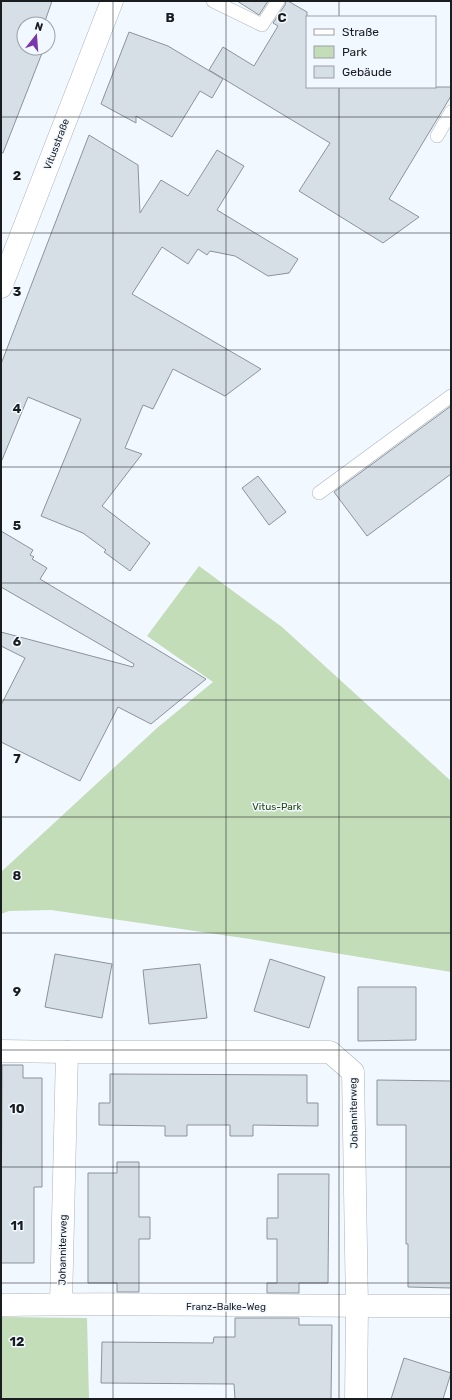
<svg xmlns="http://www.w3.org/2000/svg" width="452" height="1400" font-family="Rubik,sans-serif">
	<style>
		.green { fill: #c2ddb7 }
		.building { fill: #d6dee6; stroke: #8c939b }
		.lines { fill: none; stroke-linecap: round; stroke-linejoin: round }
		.service-casing { stroke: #acb3bb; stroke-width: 14 }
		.minor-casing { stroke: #acb3bb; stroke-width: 23 }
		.service { stroke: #fff; stroke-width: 13 }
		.minor { stroke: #fff; stroke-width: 22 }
		.grid { fill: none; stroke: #1a1d20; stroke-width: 1; stroke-opacity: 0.55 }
		.labels { text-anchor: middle; stroke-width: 3; stroke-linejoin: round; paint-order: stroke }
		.street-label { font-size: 10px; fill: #1a1d20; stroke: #f2f8ff }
		.park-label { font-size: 10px; fill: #254810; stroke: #f2f8ff }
		.grid-label { font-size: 13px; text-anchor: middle; font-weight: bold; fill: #1a1d20; stroke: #f2f8ff; stroke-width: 3; stroke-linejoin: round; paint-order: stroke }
	</style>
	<rect width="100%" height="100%" fill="#f2f8ff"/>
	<!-- green -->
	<g class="green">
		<polygon points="199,566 282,627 451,781 451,972 250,939 51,910 9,911 1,914 1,872 157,728 213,682 147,636"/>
		<polygon points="1,1317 87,1318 89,1399 1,1399"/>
	</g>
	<!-- building -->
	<g class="building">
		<polygon points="1,1 52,1 44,24 24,24 24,48 44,48 3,153 1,153"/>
		<polygon points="237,1 268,1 259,15"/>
		<polygon points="286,1 288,1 307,12 307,87 451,87 451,96 389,199 419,217 383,243 299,191 330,143 209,70 223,47 254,66 278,26 273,23 285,5"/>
		<polygon points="129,32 168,46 223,79 212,98 200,91 172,137 136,116 136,123 101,104"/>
		<polygon points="89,135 138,165 140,213 161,180 188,196 217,150 244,166 217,210 298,259 289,273 268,276 235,256 210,251 207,255 198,249 188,264 162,247 132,294 261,369 225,396 173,369 153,409 143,405 125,448 142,454 102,506 150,543 130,571 104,552 106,550 83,533 41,516 81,419 28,397 2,460 1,460 1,364"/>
		<polygon points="451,406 451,474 367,536 334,492"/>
		<polygon points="258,476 286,512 269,525 242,488"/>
		<polygon points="1,531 33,550 30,555 34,557 32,559 47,568 40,579 206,679 151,724 118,707 80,781 1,742 1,705 25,658 1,646 1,632 133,667 134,664 1,587"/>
		<polygon points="55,954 112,964 102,1018 45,1007"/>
		<polygon points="270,959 325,977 309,1028 254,1011"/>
		<polygon points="200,964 207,1018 149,1024 143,970"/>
		<polygon points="358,987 416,987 416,1040 358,1041"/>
		<polygon points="2,1065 23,1065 23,1078 42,1078 42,1187 34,1187 34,1263 1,1263"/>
		<polygon points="110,1074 307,1075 307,1103 318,1103 318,1126 253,1125 253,1136 230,1136 230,1125 187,1125 187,1136 165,1136 165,1126 99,1125 99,1103 110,1103"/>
		<polygon points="377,1080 451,1081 451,1288 408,1287 408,1244 406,1244 406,1125 377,1125"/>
		<polygon points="117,1162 139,1162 139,1217 150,1217 150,1239 139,1239 139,1292 117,1292 117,1283 88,1283 88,1173 117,1173"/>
		<polygon points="278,1174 329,1174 328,1283 299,1283 299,1293 267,1293 267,1283 277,1283 277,1239 267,1239 267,1218 278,1218"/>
		<polygon points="235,1318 299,1318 299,1325 332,1325 331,1399 235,1399 234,1384 101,1383 102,1342 213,1343 214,1337 235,1337"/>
		<polygon points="404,1358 451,1373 443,1399 391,1399"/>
	</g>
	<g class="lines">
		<defs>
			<g id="service">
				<polyline points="213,1 262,25 278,1"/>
				<polyline points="437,136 451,112"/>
				<polyline points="319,493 451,396"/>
			</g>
			<g id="minor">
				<polyline points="1,287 112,1"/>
				<polyline points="1,1051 67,1052 330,1052 353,1072 357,1307 356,1399"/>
				<polyline points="61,1304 67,1052"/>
				<path d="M1 1305C151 1302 301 1307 451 1306"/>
			</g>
		</defs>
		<!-- service casing -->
		<use href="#service" class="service-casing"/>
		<!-- minor casing -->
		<use href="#minor" class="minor-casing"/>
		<!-- service -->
		<use href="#service" class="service"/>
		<!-- minor -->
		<use href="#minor" class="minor"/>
	</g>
	<!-- grid -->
	<path class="grid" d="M113 1V1399M226 1V1399M339 1V17M339 87V1399M1 117H451M1 233H451M1 350H451M1 467H451M1 583H451M1 700H451M1 817H451M1 933H451M1 1050H451M1 1167H451M1 1283H451"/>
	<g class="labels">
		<!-- street labels -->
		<g class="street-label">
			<text transform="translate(56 144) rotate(-69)" y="4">Vitusstraße</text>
			<text transform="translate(353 1113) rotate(-91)" y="4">Johanniterweg</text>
			<text transform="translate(62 1250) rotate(-89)" y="4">Johanniterweg</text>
			<text x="226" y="1310">Franz-Balke-Weg</text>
		</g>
		<!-- park labels -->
		<g class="park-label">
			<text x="277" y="810">Vitus-Park</text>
		</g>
	</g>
	<g class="grid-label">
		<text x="170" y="22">B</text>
		<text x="282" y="22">C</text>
		<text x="17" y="180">2</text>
		<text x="17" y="296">3</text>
		<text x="17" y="413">4</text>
		<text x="17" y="530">5</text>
		<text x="17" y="646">6</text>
		<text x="17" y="763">7</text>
		<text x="17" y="880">8</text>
		<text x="17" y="996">9</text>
		<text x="17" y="1113">10</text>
		<text x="17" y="1230">11</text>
		<text x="17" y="1346">12</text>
	</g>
	<!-- border -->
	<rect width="452" height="1400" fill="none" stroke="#1a1d20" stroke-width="4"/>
	<!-- legend -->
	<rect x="306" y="16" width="130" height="72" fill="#f2f8ff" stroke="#9ca0a6"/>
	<rect x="314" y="29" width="20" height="6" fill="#ffffff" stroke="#9ca0a6"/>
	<text x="342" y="36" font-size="12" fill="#1a1d20">Straße</text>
	<rect x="314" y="46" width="20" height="12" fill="#c2ddb7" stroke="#9ca0a6"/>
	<text x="342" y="56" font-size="12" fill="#1a1d20">Park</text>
	<rect x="314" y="66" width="20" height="12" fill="#d6dee6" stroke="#9ca0a6"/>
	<text x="342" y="76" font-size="12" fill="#1a1d20">Gebäude</text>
	<!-- north arrow -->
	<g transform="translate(36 36) rotate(17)"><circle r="19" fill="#f2f8ff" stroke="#9ca0a6"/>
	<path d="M0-3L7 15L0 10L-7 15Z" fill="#7b37aa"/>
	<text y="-6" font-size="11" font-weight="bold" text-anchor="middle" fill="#1a1d20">N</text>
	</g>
</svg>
